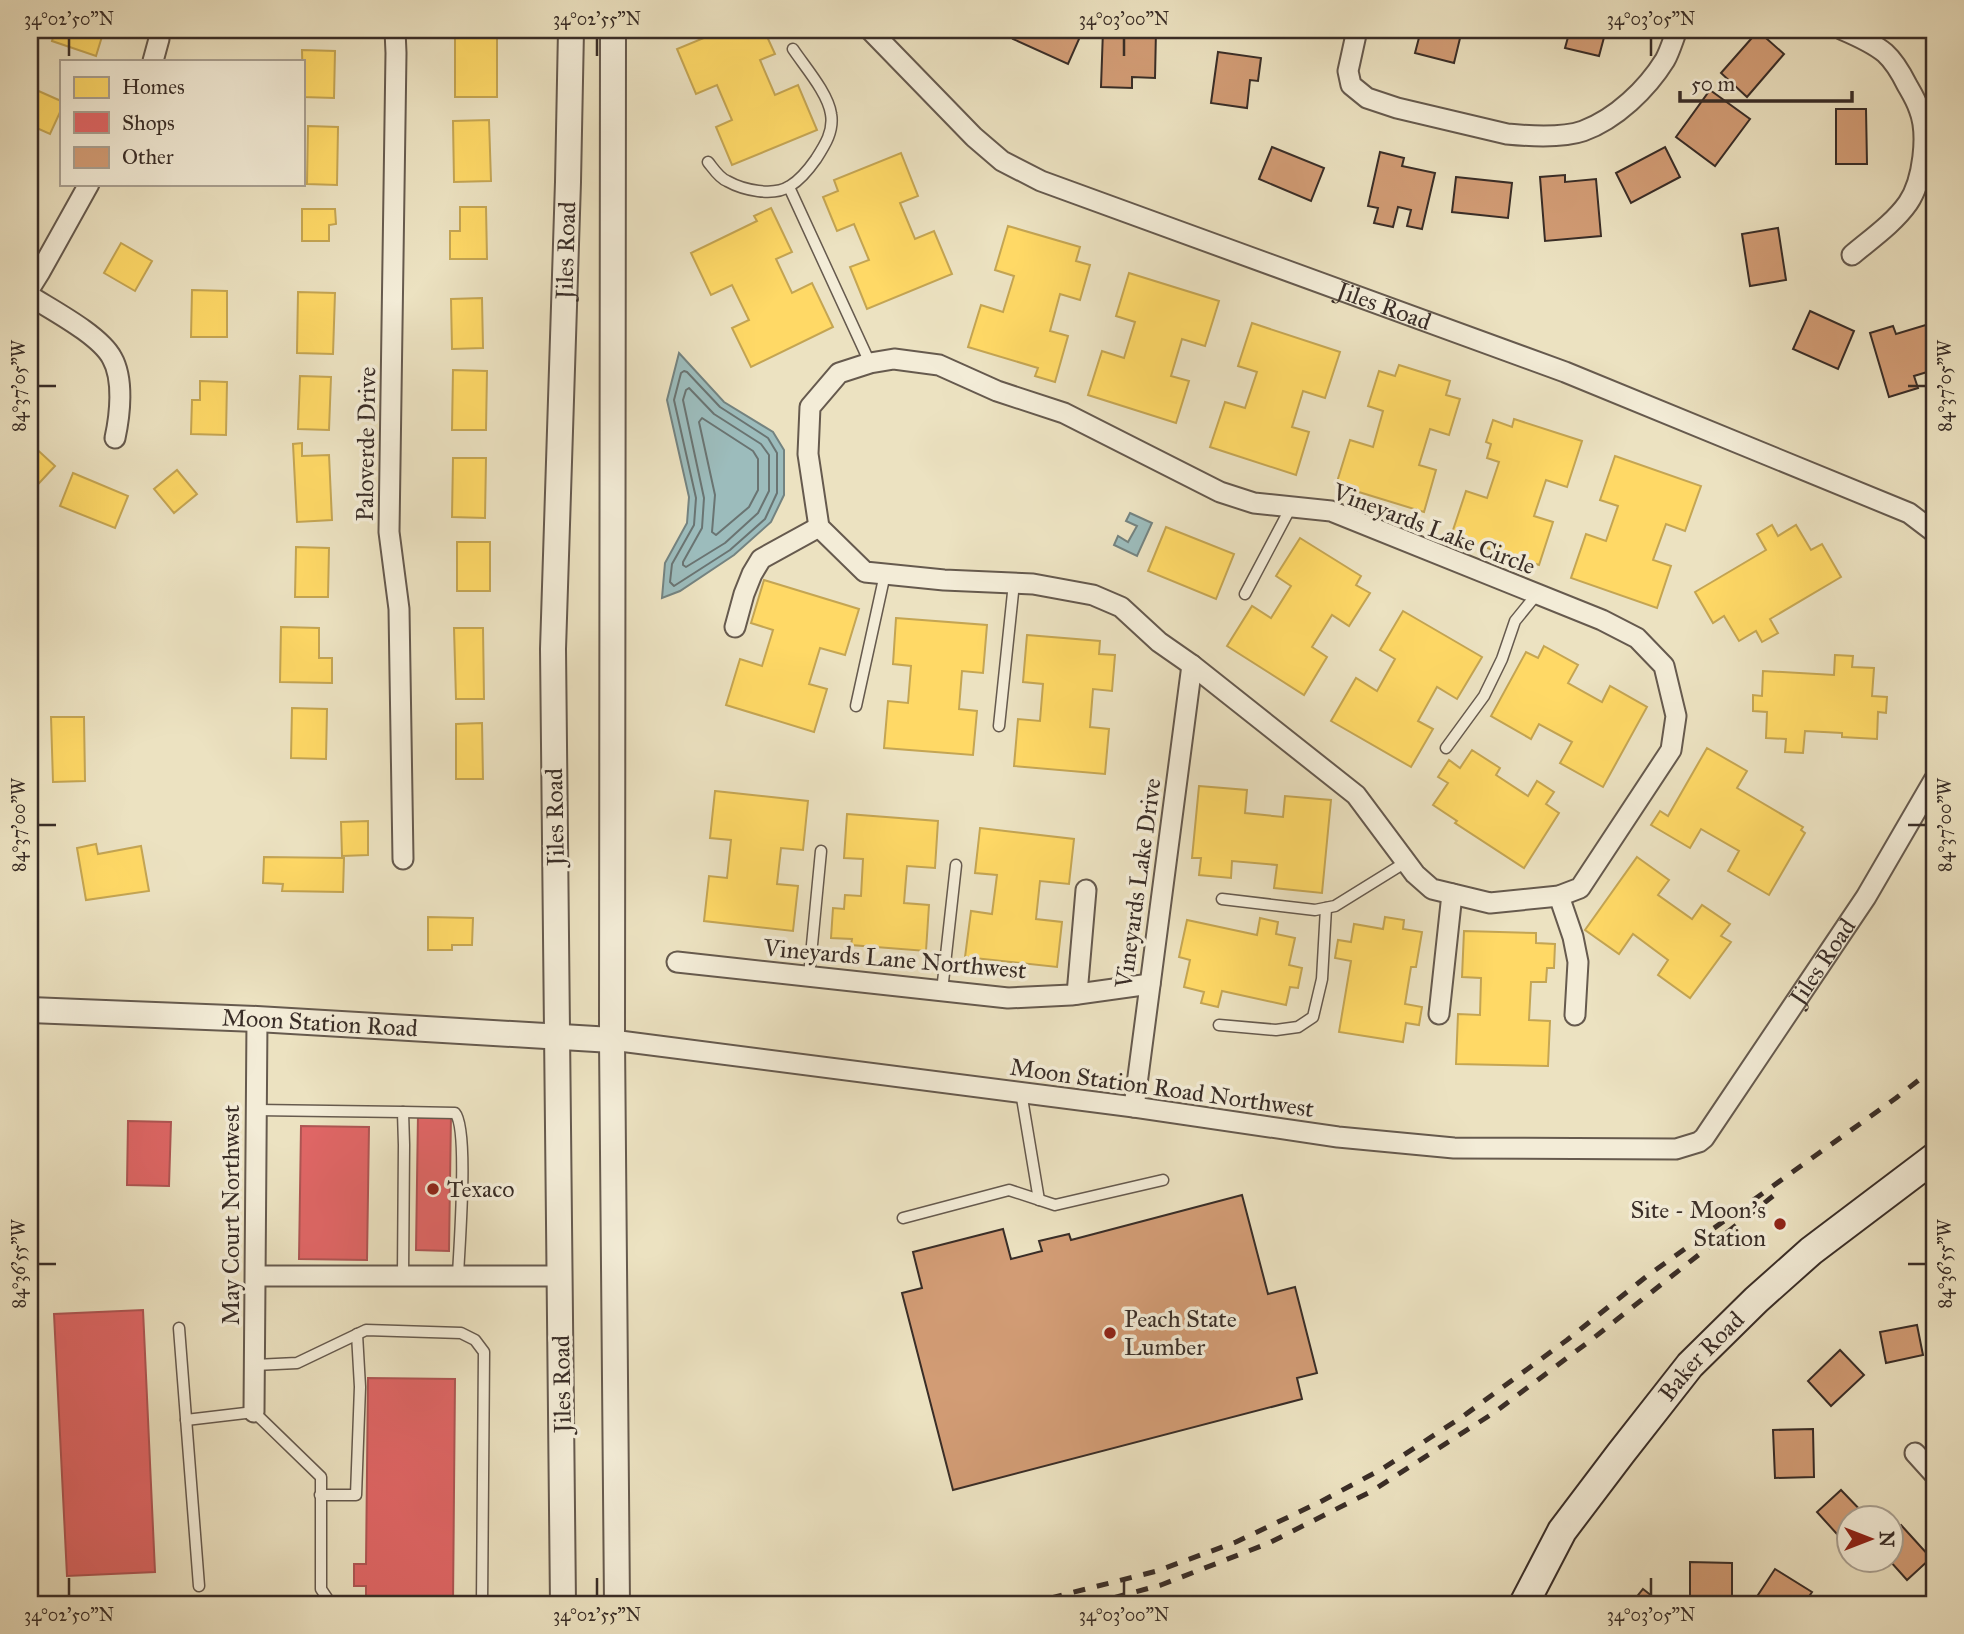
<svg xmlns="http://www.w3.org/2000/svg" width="1964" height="1634" font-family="'IM FELL Great Primer',serif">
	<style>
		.water { fill: #9cbcbc; stroke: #748380; stroke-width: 2 }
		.homes { fill: #ffd966; stroke: #c4a553; stroke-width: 2 }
		.shops { fill: #e06666; stroke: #ae5553; stroke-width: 2 }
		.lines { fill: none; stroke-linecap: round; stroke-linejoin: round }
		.shore { stroke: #6a7472; stroke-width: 2 }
		.building { fill: #d29c75; stroke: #392d27; stroke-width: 2 }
		.service-casing { stroke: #665a4e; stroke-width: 13 }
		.minor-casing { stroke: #665a4e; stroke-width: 23 }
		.tertiary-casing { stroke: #665a4e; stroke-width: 28 }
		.secondary-casing { stroke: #392d27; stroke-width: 32 }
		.service { stroke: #f3ecd7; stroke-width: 10 }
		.minor { stroke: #f3ecd7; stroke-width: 19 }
		.tertiary { stroke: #f3ecd7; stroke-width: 24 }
		.secondary { stroke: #f3ecd7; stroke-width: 28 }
		.rail { stroke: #392d27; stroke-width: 5; stroke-dasharray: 12 12; stroke-linecap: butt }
		.ticks { fill: none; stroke: #392d27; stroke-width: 2.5 }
		.poi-dot { fill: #8f2418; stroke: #f3ecd7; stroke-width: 2.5 }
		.labels { text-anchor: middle; stroke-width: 7; stroke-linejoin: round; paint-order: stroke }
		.street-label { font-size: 24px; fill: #392d27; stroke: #f3ecd7 }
		.poi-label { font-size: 24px; fill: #392d27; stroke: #f3ecd7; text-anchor: start }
		.neatline { fill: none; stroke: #392d27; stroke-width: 2.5 }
		.ticks-label { font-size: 18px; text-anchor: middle; fill: #392d27 }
	</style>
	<rect width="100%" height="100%" fill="#ece2c1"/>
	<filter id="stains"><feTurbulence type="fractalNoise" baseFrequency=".00286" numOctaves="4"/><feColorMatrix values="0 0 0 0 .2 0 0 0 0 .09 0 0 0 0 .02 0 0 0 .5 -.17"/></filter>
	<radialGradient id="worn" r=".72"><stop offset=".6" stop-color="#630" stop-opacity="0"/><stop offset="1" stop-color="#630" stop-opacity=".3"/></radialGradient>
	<!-- water -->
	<g class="water">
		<polygon points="679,353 724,402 773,432 784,450 784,495 771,522 734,555 680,591 662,598 665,563 687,523 689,497 667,400"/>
		<polygon points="1130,513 1152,523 1137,556 1114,545 1118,536 1128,542 1137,526 1126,521"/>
	</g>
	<!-- homes -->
	<g class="homes">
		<polygon points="55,30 104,30 96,56 52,41"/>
		<polygon points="723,30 764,30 775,54 760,60 775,95 798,85 817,130 732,165 716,127 732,120 717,85 696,94 677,49"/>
		<polygon points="497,34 497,97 455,97 455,35"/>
		<polygon points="302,50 335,51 334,98 303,97"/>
		<polygon points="34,89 61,101 61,110 50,134 30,125 30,99"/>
		<polygon points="489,120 491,181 454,182 453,121"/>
		<polygon points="308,126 338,127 337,185 307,184"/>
		<polygon points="901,153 918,196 900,203 915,239 934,231 952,274 867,309 850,267 869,260 854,224 837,231 823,197 838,191 834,180"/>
		<polygon points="460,207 486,207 487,259 450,259 450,231 460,231"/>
		<polygon points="771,208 792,252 776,259 792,293 812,283 833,327 751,367 732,328 749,320 732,285 711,295 691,253 757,221 754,216"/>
		<polygon points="302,209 335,209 336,224 329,225 329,241 302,241"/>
		<polygon points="1008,226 1080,247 1076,261 1090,265 1080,300 1060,294 1050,331 1068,336 1055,382 1035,376 1038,368 968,347 981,305 1003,312 1014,276 995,270"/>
		<polygon points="121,243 152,261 135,291 104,273"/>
		<polygon points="1129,273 1219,301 1205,346 1182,339 1171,376 1189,381 1176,423 1088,395 1102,351 1124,358 1135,322 1116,316"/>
		<polygon points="192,290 227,291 227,337 191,337"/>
		<polygon points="298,292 335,293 333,354 297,353"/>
		<polygon points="482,298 483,348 452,349 451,299"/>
		<polygon points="1252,323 1340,352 1325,398 1303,391 1292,427 1309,432 1296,475 1210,447 1225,402 1245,408 1257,372 1238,366"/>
		<polygon points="1399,365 1450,381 1446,395 1460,399 1449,435 1430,429 1419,465 1436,470 1424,512 1336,485 1350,440 1373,447 1383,411 1368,406 1379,371 1395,376"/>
		<polygon points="453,370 487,371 486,430 452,430"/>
		<polygon points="300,376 331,377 329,430 298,429"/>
		<polygon points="200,381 227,382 226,435 191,434 192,400 200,400"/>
		<polygon points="1514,419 1582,441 1567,487 1546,480 1534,516 1553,522 1539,565 1451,536 1466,491 1487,498 1499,462 1487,458 1491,444 1486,442 1493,420 1512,427"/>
		<polygon points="30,443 55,466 30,493"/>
		<polygon points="302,443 302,456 329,455 332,520 297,522 293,444"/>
		<polygon points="1615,456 1701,486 1685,531 1666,524 1653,560 1671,566 1657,608 1571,578 1586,534 1606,541 1618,506 1600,500"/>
		<polygon points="453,458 486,458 485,518 452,517"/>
		<polygon points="177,470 197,494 174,513 154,489"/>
		<polygon points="73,473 128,496 115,528 60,506"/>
		<polygon points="1772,525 1778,536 1796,525 1811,550 1822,544 1841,577 1770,619 1778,633 1762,642 1756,631 1739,641 1724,616 1713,623 1695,592 1766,550 1757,534"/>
		<polygon points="1166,527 1234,554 1216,599 1148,571"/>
		<polygon points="1300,538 1361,576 1356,585 1370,593 1349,626 1332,615 1312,647 1327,657 1304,695 1227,646 1252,606 1271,618 1291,586 1276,576"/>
		<rect x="457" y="542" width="33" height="49"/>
		<polygon points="296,547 329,548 328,597 295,597"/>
		<polygon points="764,580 859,609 845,655 820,648 809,684 827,689 814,732 726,705 740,659 762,666 773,630 751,623"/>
		<polygon points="1403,611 1482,657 1457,699 1437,687 1418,721 1433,729 1411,767 1331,721 1356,678 1377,691 1395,659 1380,650"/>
		<polygon points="896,618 987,625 983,673 962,671 959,709 977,711 973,755 884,748 888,701 908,703 911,666 893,664"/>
		<polygon points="281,627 319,628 319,658 332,658 332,683 280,682"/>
		<polygon points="454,628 483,628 484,699 456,699"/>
		<polygon points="1027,635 1100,641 1099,654 1115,655 1112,691 1093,689 1090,727 1109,729 1105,774 1014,766 1018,719 1040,721 1043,684 1023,682"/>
		<polygon points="1544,646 1578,665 1568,683 1602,702 1610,686 1647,707 1603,787 1560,763 1572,742 1539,724 1531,739 1491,716 1526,652 1538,658"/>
		<polygon points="1835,655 1853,656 1852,667 1874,668 1872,696 1887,697 1886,713 1878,712 1877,739 1842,737 1842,733 1805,731 1803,753 1785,752 1786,739 1766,738 1767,712 1753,711 1753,695 1762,696 1763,671 1834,675"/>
		<polygon points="292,708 327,709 326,759 291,758"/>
		<polygon points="51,717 84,717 85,781 53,782"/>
		<polygon points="482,723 483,779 456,779 456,724"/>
		<polygon points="1707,748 1747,771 1737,788 1803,827 1801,830 1805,833 1769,895 1728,871 1739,851 1701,829 1690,848 1651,825 1660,811 1668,816"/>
		<polygon points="1472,750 1500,768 1496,775 1528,796 1537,781 1554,792 1546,804 1559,813 1524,868 1455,823 1457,821 1433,805 1448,783 1438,777 1449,760 1460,768"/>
		<polygon points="1199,786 1247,790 1245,813 1283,817 1285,796 1331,800 1322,893 1274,888 1277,865 1232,861 1231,878 1199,875 1201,858 1192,858"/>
		<polygon points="715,791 808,801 803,850 781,848 777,884 798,886 793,931 704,921 709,876 727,878 731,840 710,838"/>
		<polygon points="847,814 938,821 935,868 907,866 904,903 929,905 926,951 851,945 852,939 831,938 833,908 844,909 845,895 861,896 863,859 844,858"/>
		<polygon points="368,821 368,855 342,856 341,822"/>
		<polygon points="980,828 1074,839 1069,884 1040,881 1036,919 1062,922 1057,967 965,957 971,911 992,914 997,875 975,873"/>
		<polygon points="96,844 98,854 141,846 149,891 86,900 77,848"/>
		<polygon points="264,857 344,858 343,892 282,891 283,884 263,883"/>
		<polygon points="1637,857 1669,880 1658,895 1692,919 1702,905 1730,924 1721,936 1731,942 1690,998 1658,975 1668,960 1633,934 1619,954 1585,930"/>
		<polygon points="428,917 473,918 472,945 452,945 452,950 428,950"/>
		<polygon points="1385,917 1404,920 1403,929 1422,932 1416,967 1411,967 1405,1004 1422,1007 1419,1025 1406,1023 1403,1042 1339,1032 1351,961 1335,958 1338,940 1351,942 1354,924 1383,929"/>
		<polygon points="1260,918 1278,922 1276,934 1295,938 1289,965 1302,968 1298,988 1290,987 1286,1005 1222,991 1218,1007 1201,1003 1204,992 1184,987 1190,960 1179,957 1187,920 1257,935"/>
		<polygon points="1464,931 1536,933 1536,943 1555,944 1554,968 1547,968 1546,982 1531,982 1529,1020 1550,1021 1548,1066 1456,1064 1458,1014 1480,1015 1481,978 1462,977"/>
	</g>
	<!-- shops -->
	<g class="shops">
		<polygon points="418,1114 451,1114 449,1251 416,1250"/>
		<polygon points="128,1121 171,1122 169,1186 127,1185"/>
		<polygon points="301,1126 369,1127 367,1260 299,1259"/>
		<polygon points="143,1310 155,1572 67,1576 54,1314"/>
		<polygon points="368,1378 455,1379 453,1604 366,1604 366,1586 354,1586 354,1564 366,1564"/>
	</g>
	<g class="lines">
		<!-- shore -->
		<g class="shore">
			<polygon points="684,371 687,372 720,407 768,438 777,453 777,493 765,519 730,550 674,586 670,582 672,564 694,525 696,498 674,400 681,373"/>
			<polygon points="689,388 714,414 761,444 769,455 769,491 758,513 725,543 686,567 683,565 683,562 702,528 704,498 683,400 686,390"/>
			<polygon points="702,418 753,451 758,459 758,490 749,507 716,535 712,532 715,495 699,422"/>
		</g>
	</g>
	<!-- building -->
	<g class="building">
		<polygon points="1017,30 1083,30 1068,64 1013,39"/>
		<polygon points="1103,30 1156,30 1155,78 1132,77 1132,88 1101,87"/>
		<polygon points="1421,30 1462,30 1454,63 1415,53"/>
		<polygon points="1570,30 1606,30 1599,56 1565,48"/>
		<polygon points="1758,31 1784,54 1747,97 1721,73"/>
		<polygon points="1218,52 1261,58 1258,81 1250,80 1247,108 1211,103"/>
		<polygon points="1710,90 1750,119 1715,166 1676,137"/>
		<polygon points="1836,109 1866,109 1867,164 1836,164"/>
		<polygon points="1272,147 1324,168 1311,201 1259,179"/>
		<polygon points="1665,147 1680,177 1631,203 1616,173"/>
		<polygon points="1380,152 1404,158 1402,166 1435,173 1422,229 1407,226 1411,210 1398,207 1393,227 1374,223 1378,208 1368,206"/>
		<polygon points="1565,175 1565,182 1596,179 1601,236 1545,241 1540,177"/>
		<polygon points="1456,177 1512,183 1508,218 1452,212"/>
		<polygon points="1778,228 1786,280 1750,286 1742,234"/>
		<polygon points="1810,311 1854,331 1838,369 1793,349"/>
		<polygon points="1929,324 1934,343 1934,370 1914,376 1918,388 1889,397 1870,333 1893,326 1896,334"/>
		<polygon points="1242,1195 1268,1294 1295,1287 1317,1373 1297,1378 1302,1399 953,1490 902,1293 922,1288 913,1252 1003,1229 1011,1259 1042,1251 1039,1241 1069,1234 1071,1240"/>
		<polygon points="1917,1325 1923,1355 1886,1363 1880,1332"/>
		<polygon points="1840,1350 1864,1375 1831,1406 1808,1381"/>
		<polygon points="1813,1429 1814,1477 1775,1478 1773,1430"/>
		<polygon points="1841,1490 1868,1518 1848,1518 1848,1542 1846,1544 1817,1512"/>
		<polygon points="1901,1525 1931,1558 1907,1580 1889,1560 1890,1534"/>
		<polygon points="1690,1562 1732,1563 1732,1598 1690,1597"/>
		<polygon points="1775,1569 1812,1592 1804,1604 1765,1604 1756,1598"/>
		<polygon points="1643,1589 1662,1604 1631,1604"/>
	</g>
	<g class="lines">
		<defs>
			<g id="service">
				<path d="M708 162C713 168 719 178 727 181 743 190 773 197 790 186 800 180 809 169 816 159 825 145 834 131 831 114 828 93 805 67 793 49"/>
				<polyline points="789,187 870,363"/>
				<polyline points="1245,594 1291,507"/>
				<polyline points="856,706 885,574"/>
				<polyline points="999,726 1014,583"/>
				<polyline points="1446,748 1484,696 1502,659 1515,621 1537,594"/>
				<polyline points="1222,899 1315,910 1335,906 1406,862"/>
				<polyline points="809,976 821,851"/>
				<polyline points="942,991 956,865"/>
				<polyline points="1219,1025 1276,1030 1298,1027 1313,1017 1322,979 1326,908"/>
				<polyline points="1021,1092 1039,1200"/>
				<polyline points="256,1110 403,1112 404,1145 403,1276"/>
				<path d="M403 1112 455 1113C469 1129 459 1248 458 1276"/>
				<polyline points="903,1218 1009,1190 1055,1205 1163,1180"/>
				<polyline points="179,1328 199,1586"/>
				<polyline points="255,1365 297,1363 366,1330 461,1333 475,1340 484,1352 482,1604"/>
				<polyline points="186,1420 254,1412 321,1477 321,1589 331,1604"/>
				<polyline points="320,1495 356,1495 360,1387 357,1334"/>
			</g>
			<g id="minor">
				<polyline points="395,30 396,53 389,532 399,609 403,859"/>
				<path id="s1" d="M870 30 974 137 1002 161 1041 181 1565 372 1909 513 1934 532"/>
				<path d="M1357 30 1348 71 1351 85 1367 98 1397 108 1507 134C1528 136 1563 138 1583 131 1616 119 1647 89 1665 60 1670 51 1673 40 1677 30"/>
				<path d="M1843 30C1857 36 1873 43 1885 53 1895 62 1901 73 1907 85 1911 92 1916 100 1919 109 1929 134 1923 181 1908 203 1894 223 1871 239 1852 255"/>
				<polyline points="153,61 159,39 159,30"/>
				<polyline points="30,288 40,272 89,184"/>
				<path d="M30 296C52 310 100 335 112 358 124 379 120 415 115 438"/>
				<polygon points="894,359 939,365 997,391 1064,413 1220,492 1254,503 1331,511 1602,620 1637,638 1664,666 1676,716 1671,750 1580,888 1559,896 1490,903 1432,889 1415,874 1356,795 1192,665 1159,642 1121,607 1093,595 1033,584 944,580 865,572 819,527 808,454 810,407 839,373 870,363"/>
				<polyline points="735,627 744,594 752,574 761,559 819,527"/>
				<polyline points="1559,896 1573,937 1578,962 1575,1015"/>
				<polyline points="677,962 1008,998 1071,995 1150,984"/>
				<polyline points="1077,994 1086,890"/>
				<polyline points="1439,1014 1452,894"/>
				<path id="s2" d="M612 1040 1134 1107 1338 1137 1454 1148 1676 1149 1699 1142 1704 1138 1866 897 1934 780"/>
				<polyline points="1134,1107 1192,665"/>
				<polyline points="256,1276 560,1276"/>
				<polyline points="254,1412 257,1019"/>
				<polyline points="1915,1453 1934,1474"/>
			</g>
			<g id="tertiary">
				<polyline points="613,30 612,1040 617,1604"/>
				<path id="s3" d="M30 1010 257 1019 612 1040"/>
				<path id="s4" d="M563 1604 553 649 568 182 571 30"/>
			</g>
			<g id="secondary">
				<path id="s5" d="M1524 1604 1562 1531 1621 1453 1690 1365 1756 1300 1811 1251 1934 1158"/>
			</g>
		</defs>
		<!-- service casing -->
		<use href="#service" class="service-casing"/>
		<!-- minor casing -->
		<use href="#minor" class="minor-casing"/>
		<!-- tertiary casing -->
		<use href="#tertiary" class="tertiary-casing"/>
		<!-- secondary casing -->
		<use href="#secondary" class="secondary-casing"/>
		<!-- service -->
		<use href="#service" class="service"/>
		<!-- minor -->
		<use href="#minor" class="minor"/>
		<!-- tertiary -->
		<use href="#tertiary" class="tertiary"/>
		<!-- secondary -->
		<use href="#secondary" class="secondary"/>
		<!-- rail -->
		<g class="rail">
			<polyline points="1027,1604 1157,1571 1236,1542 1320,1502 1382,1469 1462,1417 1567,1340 1647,1276 1896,1098 1934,1068"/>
			<polyline points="1090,1604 1161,1585 1269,1543 1372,1491 1495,1412 1591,1340 1773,1196"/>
		</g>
	</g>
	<!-- ticks -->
	<path class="ticks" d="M69 38V56M597 38V56M1124 38V56M1651 38V56M38 386H56M1908 386H1926M38 825H56M1908 825H1926M38 1264H56M1908 1264H1926M69 1578V1596M597 1578V1596M1124 1578V1596M1651 1578V1596"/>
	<!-- markers -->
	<g class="poi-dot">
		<circle cx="433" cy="1189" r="7"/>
		<circle cx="1780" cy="1224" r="7"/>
		<circle cx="1110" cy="1333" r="7"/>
	</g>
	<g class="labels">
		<!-- street labels -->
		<g class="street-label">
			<text dy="8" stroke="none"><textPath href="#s4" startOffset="1354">Jiles Road</textPath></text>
			<text dy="8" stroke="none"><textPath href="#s1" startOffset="595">Jiles Road</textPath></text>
			<text transform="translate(366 444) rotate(-89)" y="8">Paloverde Drive</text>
			<text transform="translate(1434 529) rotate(21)" y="8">Vineyards Lake Circle</text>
			<text transform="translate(555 817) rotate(-91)" y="8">Jiles Road</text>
			<text transform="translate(1138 883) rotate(-82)" y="8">Vineyards Lake Drive</text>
			<text transform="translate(895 959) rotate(5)" y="8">Vineyards Lane Northwest</text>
			<text dy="8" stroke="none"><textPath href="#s2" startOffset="1314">Jiles Road</textPath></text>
			<text dy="8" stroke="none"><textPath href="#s3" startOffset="290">Moon Station Road</textPath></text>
			<text transform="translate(1162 1088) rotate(8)" y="8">Moon Station Road Northwest</text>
			<text transform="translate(231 1215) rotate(-90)" y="8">May Court Northwest</text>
			<text dy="8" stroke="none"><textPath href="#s5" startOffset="306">Baker Road</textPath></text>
			<text transform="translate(562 1384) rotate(-91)" y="8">Jiles Road</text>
		</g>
		<!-- poi labels -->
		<g class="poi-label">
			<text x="447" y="1197">Texaco</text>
			<text x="1766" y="1218" text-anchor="end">Site - Moon's<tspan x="1766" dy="28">Station</tspan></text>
			<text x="1124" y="1327">Peach State<tspan x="1124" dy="28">Lumber</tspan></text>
		</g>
	</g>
	<!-- margin -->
	<rect width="1964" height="1634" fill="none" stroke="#ece2c1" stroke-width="77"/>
	<!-- legend -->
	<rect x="60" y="60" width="245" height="126" fill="#f3ecd7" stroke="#a9a091" stroke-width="2"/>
	<rect x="74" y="77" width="35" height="21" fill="#ffd966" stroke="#a9a091" stroke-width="2"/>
	<text x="122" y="94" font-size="21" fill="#392d27">Homes</text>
	<rect x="74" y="112" width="35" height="21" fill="#e06666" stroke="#a9a091" stroke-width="2"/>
	<text x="122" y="130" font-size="21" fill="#392d27">Shops</text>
	<rect x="74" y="147" width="35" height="21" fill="#d29c75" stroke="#a9a091" stroke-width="2"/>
	<text x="122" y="164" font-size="21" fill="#392d27">Other</text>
	<!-- north arrow -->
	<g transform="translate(1870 1539) rotate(90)"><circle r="33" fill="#f3ecd7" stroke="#a9a091" stroke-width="2"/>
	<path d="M0-5L12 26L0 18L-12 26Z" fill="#8f2418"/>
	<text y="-10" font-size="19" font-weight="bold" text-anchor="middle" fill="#392d27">N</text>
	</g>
	<!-- scale -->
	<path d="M1680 91v10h172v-10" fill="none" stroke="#392d27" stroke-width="3.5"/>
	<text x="1691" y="91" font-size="21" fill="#392d27" stroke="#f3ecd7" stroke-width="5" paint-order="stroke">50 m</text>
	<rect x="38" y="38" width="1888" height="1558" class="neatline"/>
	<g class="ticks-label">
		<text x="69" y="25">34°02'50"N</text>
		<text x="597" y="25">34°02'55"N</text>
		<text x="1124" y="25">34°03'00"N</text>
		<text x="1651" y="25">34°03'05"N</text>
		<text transform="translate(1945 386) rotate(-90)" y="6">84°37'05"W</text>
		<text transform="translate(19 386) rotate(-90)" y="6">84°37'05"W</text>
		<text transform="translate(1945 825) rotate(-90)" y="6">84°37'00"W</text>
		<text transform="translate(19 825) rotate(-90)" y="6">84°37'00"W</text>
		<text transform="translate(1945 1264) rotate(-90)" y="6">84°36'55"W</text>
		<text transform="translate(19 1264) rotate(-90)" y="6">84°36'55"W</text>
		<text x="69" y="1621">34°02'50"N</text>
		<text x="597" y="1621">34°02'55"N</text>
		<text x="1124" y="1621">34°03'00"N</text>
		<text x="1651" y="1621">34°03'05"N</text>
	</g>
	<rect width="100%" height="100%" filter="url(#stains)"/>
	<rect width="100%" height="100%" fill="url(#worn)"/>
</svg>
